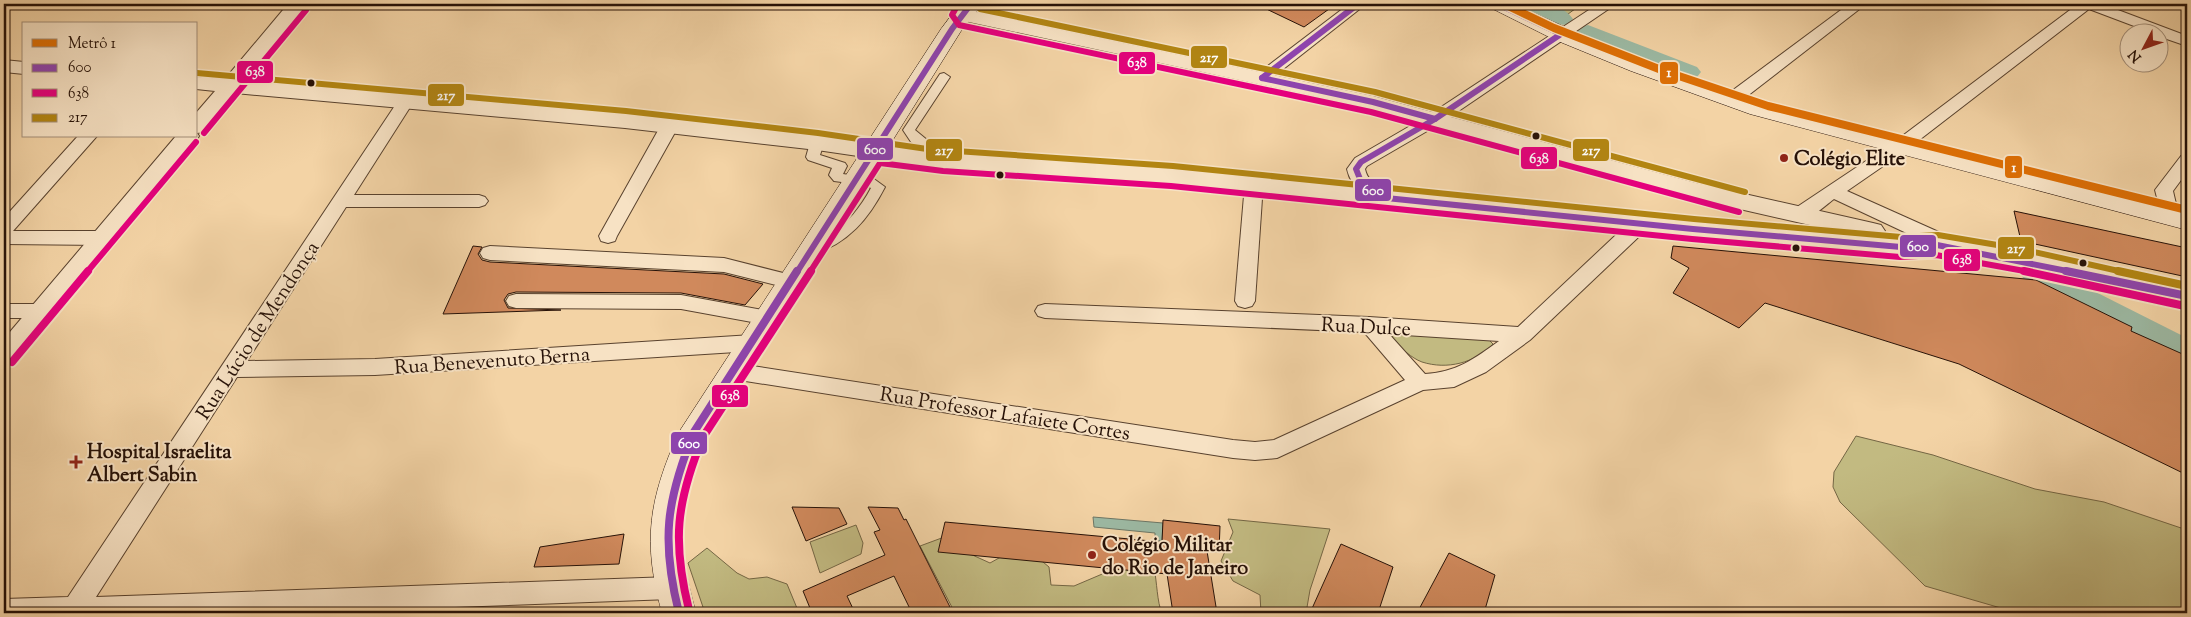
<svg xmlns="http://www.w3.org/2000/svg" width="2191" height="617" font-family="'Sorts Mill Goudy',serif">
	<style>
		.green { fill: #c2ba81; stroke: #746644 }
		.water { fill: #9cb9a3; stroke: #6d7665 }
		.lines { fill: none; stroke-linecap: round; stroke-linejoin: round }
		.river { fill: #9cb9a3; fill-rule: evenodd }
		.building { fill: #d0895c; stroke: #261107 }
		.pedestrian-casing { stroke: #59422e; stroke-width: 2 }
		.minor-casing { stroke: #59422e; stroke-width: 2 }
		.tertiary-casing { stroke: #59422e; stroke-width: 2 }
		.secondary-casing { stroke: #261107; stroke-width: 1 }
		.pedestrian { fill: #f7e2c4; fill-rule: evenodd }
		.minor { fill: #f7e2c4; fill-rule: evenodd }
		.tertiary { fill: #f7e2c4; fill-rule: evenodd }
		.secondary { fill: #f7e2c4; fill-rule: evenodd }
		.bus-1-far1-casing { stroke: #f7e2c4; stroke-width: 9 }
		.bus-1-casing { stroke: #f7e2c4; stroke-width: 12 }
		.bus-2-far1-casing { stroke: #f7e2c4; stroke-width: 9 }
		.bus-2-casing { stroke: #f7e2c4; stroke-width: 12 }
		.bus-3-far1-casing { stroke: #f7e2c4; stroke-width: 9 }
		.bus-3-casing { stroke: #f7e2c4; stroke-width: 12 }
		.bus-1-far1 { stroke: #8e44ad; stroke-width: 6 }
		.bus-1 { stroke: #8e44ad; stroke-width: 8 }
		.bus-2-far1 { stroke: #e5007d; stroke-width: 6 }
		.bus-2 { stroke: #e5007d; stroke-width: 8 }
		.bus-3-far1 { stroke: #b28512; stroke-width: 6 }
		.bus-3 { stroke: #b28512; stroke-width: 8 }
		.metro-1-casing { stroke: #f7e2c4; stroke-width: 11 }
		.metro-1 { stroke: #dd6f05; stroke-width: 8 }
		.bus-dot { fill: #261107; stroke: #f7e2c4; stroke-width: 2 }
		.poi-dot { fill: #8f2418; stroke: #f7e2c4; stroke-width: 2 }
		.labels { text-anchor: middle; stroke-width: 4; stroke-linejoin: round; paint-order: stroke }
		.poi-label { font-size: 20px; font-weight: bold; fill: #261107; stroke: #f7e2c4; text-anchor: start }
		.street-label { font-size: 20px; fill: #261107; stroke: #f7e2c4 }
		.line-badge { stroke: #f7e2c4; stroke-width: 2 }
		.badge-label { font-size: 14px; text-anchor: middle; font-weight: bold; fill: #fff }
	</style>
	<rect width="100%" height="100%" fill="#f3d3a5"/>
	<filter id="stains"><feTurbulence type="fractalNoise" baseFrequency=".004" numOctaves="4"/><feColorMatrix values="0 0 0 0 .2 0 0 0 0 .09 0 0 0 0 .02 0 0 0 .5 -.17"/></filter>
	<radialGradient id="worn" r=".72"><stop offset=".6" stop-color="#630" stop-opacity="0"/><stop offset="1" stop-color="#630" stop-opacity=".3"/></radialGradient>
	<!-- green -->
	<g class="green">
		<polygon points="1539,4 1575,4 1579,6 1564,17"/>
		<path d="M1395 333 1487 338 1493 344C1475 363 1447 370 1422 362 1411 358 1402 348 1393 342L1392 337Z"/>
		<polygon points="1856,436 1933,455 2035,489 2104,502 2187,530 2187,613 2018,613 1925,586 1840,502 1833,487 1834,472"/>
		<polygon points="1228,519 1330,529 1310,590 1306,613 1261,613 1260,595 1233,581 1221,561 1233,532"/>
		<polygon points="856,525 863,543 861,554 820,573 810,542"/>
		<path d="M947 536 968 553 990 563 1008 553 1037 557 1049 567 1051 585 1074 586 1114 569 1154 568C1157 581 1157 603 1162 613H955L920 546Z"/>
		<polygon points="707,548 737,573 749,579 767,577 787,584 799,613 705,613 688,563"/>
	</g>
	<!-- water -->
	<polygon class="water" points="1093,517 1163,523 1162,541 1155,540 1155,533 1094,527"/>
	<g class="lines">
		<!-- river -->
		<g class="river">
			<path d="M1519 4C1537 3 1561 2 1573 19L1570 24C1555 28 1528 17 1519 4Z"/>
			<polygon points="1588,25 1697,67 1701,72 1697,77 1688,80 1679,77 1579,37 1576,32 1579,27"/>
			<polygon points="2037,265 2048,268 2187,338 2187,364 2176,361 2026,284 2022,276 2026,268"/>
		</g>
	</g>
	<!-- building -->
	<g class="building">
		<polygon points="1256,4 1336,4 1304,27"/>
		<polygon points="2014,211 2187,248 2187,277 2021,241"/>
		<polygon points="473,246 482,247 478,254 482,260 490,262 724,274 763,284 745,305 681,293 516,292 508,294 504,300 508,308 561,310 443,314"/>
		<polygon points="1673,246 2036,280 2132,327 2131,331 2187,356 2187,475 1959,364 1765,303 1739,328 1673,293 1689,268 1671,258"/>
		<polygon points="792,507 839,508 847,524 806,541"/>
		<polygon points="868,507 898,508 904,520 906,519 953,613 912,613 894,576 847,596 855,613 812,613 803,591 885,555 874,532 880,530"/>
		<polygon points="1163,520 1220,526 1219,552 1207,551 1217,613 1173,613 1167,574 938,552 945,522 1162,542"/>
		<polygon points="624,534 619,564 534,567 540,547"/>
		<polygon points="1341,544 1393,567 1378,613 1310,613"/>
		<polygon points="1449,553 1495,575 1484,613 1417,613"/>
	</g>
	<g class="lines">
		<defs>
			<g id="pedestrian">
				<polygon points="944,73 950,77 915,130 949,158 951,161 949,164 944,165 911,142 903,130 940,74"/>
				<path d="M817 139 824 143 820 155 845 163 847 166 843 174 874 179 885 187C869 218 848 244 813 254L806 249C810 242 822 240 829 236 847 224 861 207 871 188L864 185 834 181 829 175 832 168 808 160 806 157 810 143Z"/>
			</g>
			<g id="minor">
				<polygon points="1349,4 1366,4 1268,81 1256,81 1254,78 1256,75"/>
				<path d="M1598 4H1616L1441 123 1367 166 1365 169C1369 188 1387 185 1395 198L1392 202C1372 208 1351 188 1347 169L1355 158 1429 115Z"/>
				<polygon points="1849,4 1866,4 1737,104 1725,104 1723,100 1725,96"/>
				<path d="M2078 4H2102L2187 36V46L2158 36V32H2150L2089 9 1905 151 1847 191 1961 242 1964 247 1961 252 1954 254 1947 252 1834 199C1822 208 1807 224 1791 219L1789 215 1791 211 1893 143Z"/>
				<polygon points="406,96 412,97 414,101 354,195 479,195 485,197 488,201 485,205 479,207 346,207 247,361 375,359 752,335 759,338 762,343 759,348 752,351 375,375 237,377 96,597 671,577 680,580 683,588 680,596 671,599 290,613 4,613 4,599 68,597 398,101 400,97"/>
				<polygon points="669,122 675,123 678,127 617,236 615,241 608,243 601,241 599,236 660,127 663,123"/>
				<polygon points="78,136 97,136 13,231 103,231 110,233 112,238 110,243 103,245 4,244 4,218"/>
				<polygon points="2187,154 2187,172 2173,191 2179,217 2177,221 2170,223 2163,221 2155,190 2181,156"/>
				<polygon points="1254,178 1260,180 1263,184 1255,301 1252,306 1245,308 1238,306 1235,301 1245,184 1248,180"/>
				<path d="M1641 217 1648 218 1650 223 1648 228 1530 340 1486 372 1454 387 1423 390 1277 458 1255 460 1233 458 733 379 726 377 723 371 726 365 733 363 1233 440 1255 442 1274 440 1405 380 1364 332 1045 318 1038 316 1035 311 1038 306 1045 304 1369 317 1518 327 1634 218ZM1389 334 1499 341C1474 359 1457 372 1425 374Z"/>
				<polygon points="490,246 724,258 799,277 802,282 799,287 792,289 724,272 490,260 483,258 480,253 483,248"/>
				<polygon points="516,294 681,295 768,311 775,313 778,318 775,323 768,325 681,309 516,308 509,306 506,301 509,296"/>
				<polygon points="4,304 42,304 49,306 52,311 49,316 42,318 4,318"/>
			</g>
			<g id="tertiary">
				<polygon points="288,4 308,4 245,81 625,114 817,136 926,152 1172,169 1693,221 1854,235 1696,199 1370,108 955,19 952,15 955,11 962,9 1373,96 1696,183 1873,223 1881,225 1885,231 1880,237 1901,239 1937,237 2019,251 2187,287 2187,305 2019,267 1937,253 1901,255 1693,237 1172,183 926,166 817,150 625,128 235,93 204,132 197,133 199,136 196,141 13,363 4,366 4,339 176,136 196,136 196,113 215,91 196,89 196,77 225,79"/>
				<polygon points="4,60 24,62 24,74 4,72"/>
			</g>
			<g id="secondary">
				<path d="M960 4H982L961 31 707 437C679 503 676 544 696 613H662C642 541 649 499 679 432L941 29Z"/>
				<polygon points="1487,4 1514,4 1569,29 1647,61 1766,104 2187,212 2187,230 1750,114 1631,71 1553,39 1491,8"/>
			</g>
		</defs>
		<!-- pedestrian casing -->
		<use href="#pedestrian" class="pedestrian-casing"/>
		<!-- minor casing -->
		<use href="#minor" class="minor-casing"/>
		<!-- tertiary casing -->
		<use href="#tertiary" class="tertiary-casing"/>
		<!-- secondary casing -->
		<use href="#secondary" class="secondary-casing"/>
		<!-- pedestrian -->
		<use href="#pedestrian" class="pedestrian"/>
		<!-- minor -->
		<use href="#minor" class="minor"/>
		<!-- tertiary -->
		<use href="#tertiary" class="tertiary"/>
		<!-- secondary -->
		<use href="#secondary" class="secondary"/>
		<defs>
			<g id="bus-1-far1">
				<polyline points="1498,4 1561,34"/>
				<polyline points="1561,34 1435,119 1361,162 1356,169 1362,184 1386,198 1693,229 1901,247 1937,245 2072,272"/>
				<polyline points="1262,78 1373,102 1435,119"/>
				<polyline points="1262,78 1358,4"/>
				<polyline points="797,272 952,29 971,4"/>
			</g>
			<g id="bus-1">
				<polyline points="2066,271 2187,296"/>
				<path d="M679 613C661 541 666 501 694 432L797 271"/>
			</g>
			<g id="bus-2-far1">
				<polyline points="958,4 952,15 959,25 1371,112 1739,212"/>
				<polyline points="204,133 306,10"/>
				<polyline points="87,272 196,142"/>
				<polyline points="810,272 880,163 943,171 1171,186 1692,239 1900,257 1936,255 2030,272"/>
			</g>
			<g id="bus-2">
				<polyline points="2024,271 2185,306"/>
				<polyline points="12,362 88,271"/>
				<path d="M689 610C672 541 676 503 703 437L811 271"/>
			</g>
			<g id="bus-3-far1">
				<polyline points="980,9 1375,92 1745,192"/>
				<polyline points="197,73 626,111 818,133 927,149 1173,166 1694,219 1901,237 1938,235 2021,249 2123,272"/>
			</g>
			<polyline id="bus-3" points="2118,271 2187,286"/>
		</defs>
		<!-- bus-1-far1 casing -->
		<use href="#bus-1-far1" class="bus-1-far1-casing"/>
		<!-- bus-1 casing -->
		<use href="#bus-1" class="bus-1-casing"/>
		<!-- bus-2-far1 casing -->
		<use href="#bus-2-far1" class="bus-2-far1-casing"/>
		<!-- bus-2 casing -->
		<use href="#bus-2" class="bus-2-casing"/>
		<!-- bus-3-far1 casing -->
		<use href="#bus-3-far1" class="bus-3-far1-casing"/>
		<!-- bus-3 casing -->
		<use href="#bus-3" class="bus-3-casing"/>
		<!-- bus-1-far1 -->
		<use href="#bus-1-far1" class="bus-1-far1"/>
		<!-- bus-1 -->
		<use href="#bus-1" class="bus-1"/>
		<!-- bus-2-far1 -->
		<use href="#bus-2-far1" class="bus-2-far1"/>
		<!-- bus-2 -->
		<use href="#bus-2" class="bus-2"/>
		<!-- bus-3-far1 -->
		<use href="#bus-3-far1" class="bus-3-far1"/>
		<!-- bus-3 -->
		<use href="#bus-3" class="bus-3"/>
		<defs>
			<polyline id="metro-1" points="1504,4 1554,28 1664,71 1768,106 2187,210"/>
		</defs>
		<!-- metro-1 casing -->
		<use href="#metro-1" class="metro-1-casing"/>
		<!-- metro-1 -->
		<use href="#metro-1" class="metro-1"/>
	</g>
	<!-- markers -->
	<g class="bus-dot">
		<circle cx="311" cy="83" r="4.5"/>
		<circle cx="1536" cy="136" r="4.5"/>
		<circle cx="1000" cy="175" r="4.5"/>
		<circle cx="1796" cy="248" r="4.5"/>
		<circle cx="2083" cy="263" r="4.5"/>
	</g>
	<g class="poi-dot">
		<circle cx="1784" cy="158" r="5"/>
		<path d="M73.5 454.5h5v5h5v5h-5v5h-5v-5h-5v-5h5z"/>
		<circle cx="1092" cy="555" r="5"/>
	</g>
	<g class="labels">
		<!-- poi labels -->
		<g class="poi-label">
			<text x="1794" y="165">Colégio Elite</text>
			<text x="87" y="458">Hospital Israelita<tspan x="87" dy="23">Albert Sabin</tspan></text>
			<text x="1102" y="551">Colégio Militar<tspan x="1102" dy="23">do Rio de Janeiro</tspan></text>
		</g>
		<!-- street labels -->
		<g class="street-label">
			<text transform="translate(1366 326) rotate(3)" y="7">Rua Dulce</text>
			<text transform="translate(257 330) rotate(-57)" y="7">Rua Lúcio de Mendonça</text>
			<text transform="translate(492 360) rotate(-4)" y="7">Rua Benevenuto Berna</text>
			<text transform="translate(1005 413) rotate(9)" y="7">Rua Professor Lafaiete Cortes</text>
		</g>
	</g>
	<g class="line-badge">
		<rect x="1190" y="45" width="38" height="24" rx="5" fill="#b28512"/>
		<rect x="1118" y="51" width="38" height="24" rx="5" fill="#e5007d"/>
		<rect x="236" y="60" width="38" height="24" rx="5" fill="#e5007d"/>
		<rect x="1659" y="61" width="20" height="24" rx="5" fill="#dd6f05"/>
		<rect x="427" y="83" width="38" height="24" rx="5" fill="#b28512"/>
		<rect x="856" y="137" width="38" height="24" rx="5" fill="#8e44ad"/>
		<rect x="925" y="138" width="38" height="24" rx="5" fill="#b28512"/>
		<rect x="1572" y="138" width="38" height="24" rx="5" fill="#b28512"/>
		<rect x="1520" y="146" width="38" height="24" rx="5" fill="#e5007d"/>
		<rect x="2004" y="155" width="19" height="24" rx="5" fill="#dd6f05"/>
		<rect x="1354" y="178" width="38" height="24" rx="5" fill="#8e44ad"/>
		<rect x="1899" y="234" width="38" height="24" rx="5" fill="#8e44ad"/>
		<rect x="1997" y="236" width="38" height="24" rx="5" fill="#b28512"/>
		<rect x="1943" y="248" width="38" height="24" rx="5" fill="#e5007d"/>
		<rect x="711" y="384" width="38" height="24" rx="5" fill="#e5007d"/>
		<rect x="670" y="431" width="38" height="24" rx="5" fill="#8e44ad"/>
	</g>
	<g class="badge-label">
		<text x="1209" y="62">217</text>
		<text x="1137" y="67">638</text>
		<text x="255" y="76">638</text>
		<text x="1669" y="77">1</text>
		<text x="446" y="100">217</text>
		<text x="875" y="154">600</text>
		<text x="944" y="155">217</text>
		<text x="1591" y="155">217</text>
		<text x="1539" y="163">638</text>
		<text x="2014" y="172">1</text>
		<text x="1373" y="195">600</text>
		<text x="1918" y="251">600</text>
		<text x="2016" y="253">217</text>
		<text x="1962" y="264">638</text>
		<text x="730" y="400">638</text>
		<text x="689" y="448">600</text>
	</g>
	<!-- margin -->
	<rect width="2191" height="617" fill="none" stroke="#f3d3a5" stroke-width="20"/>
	<rect x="5" y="5" width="2181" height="607" fill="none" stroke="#261107" stroke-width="2.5"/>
	<rect x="10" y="10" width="2171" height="597" fill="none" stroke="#261107"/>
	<!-- legend -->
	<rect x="22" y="22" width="175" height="115" fill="#f7e2c4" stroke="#a38e78"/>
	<rect x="32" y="39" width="25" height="8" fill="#dd6f05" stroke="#a38e78"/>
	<text x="68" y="48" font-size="15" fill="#261107">Metrô 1</text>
	<rect x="32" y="64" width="25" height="8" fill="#8e44ad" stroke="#a38e78"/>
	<text x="68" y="72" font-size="15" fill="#261107">600</text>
	<rect x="32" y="89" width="25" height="8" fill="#e5007d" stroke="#a38e78"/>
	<text x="68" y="98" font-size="15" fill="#261107">638</text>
	<rect x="32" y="114" width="25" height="8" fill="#b28512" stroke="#a38e78"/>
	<text x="68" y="122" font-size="15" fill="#261107">217</text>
	<!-- north arrow -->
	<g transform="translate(2144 48) rotate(229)"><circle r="24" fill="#f7e2c4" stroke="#a38e78"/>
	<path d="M0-4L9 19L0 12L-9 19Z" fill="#8f2418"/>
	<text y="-8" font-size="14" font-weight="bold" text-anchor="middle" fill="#261107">N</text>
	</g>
	<rect width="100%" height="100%" filter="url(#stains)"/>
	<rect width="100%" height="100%" fill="url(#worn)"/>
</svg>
